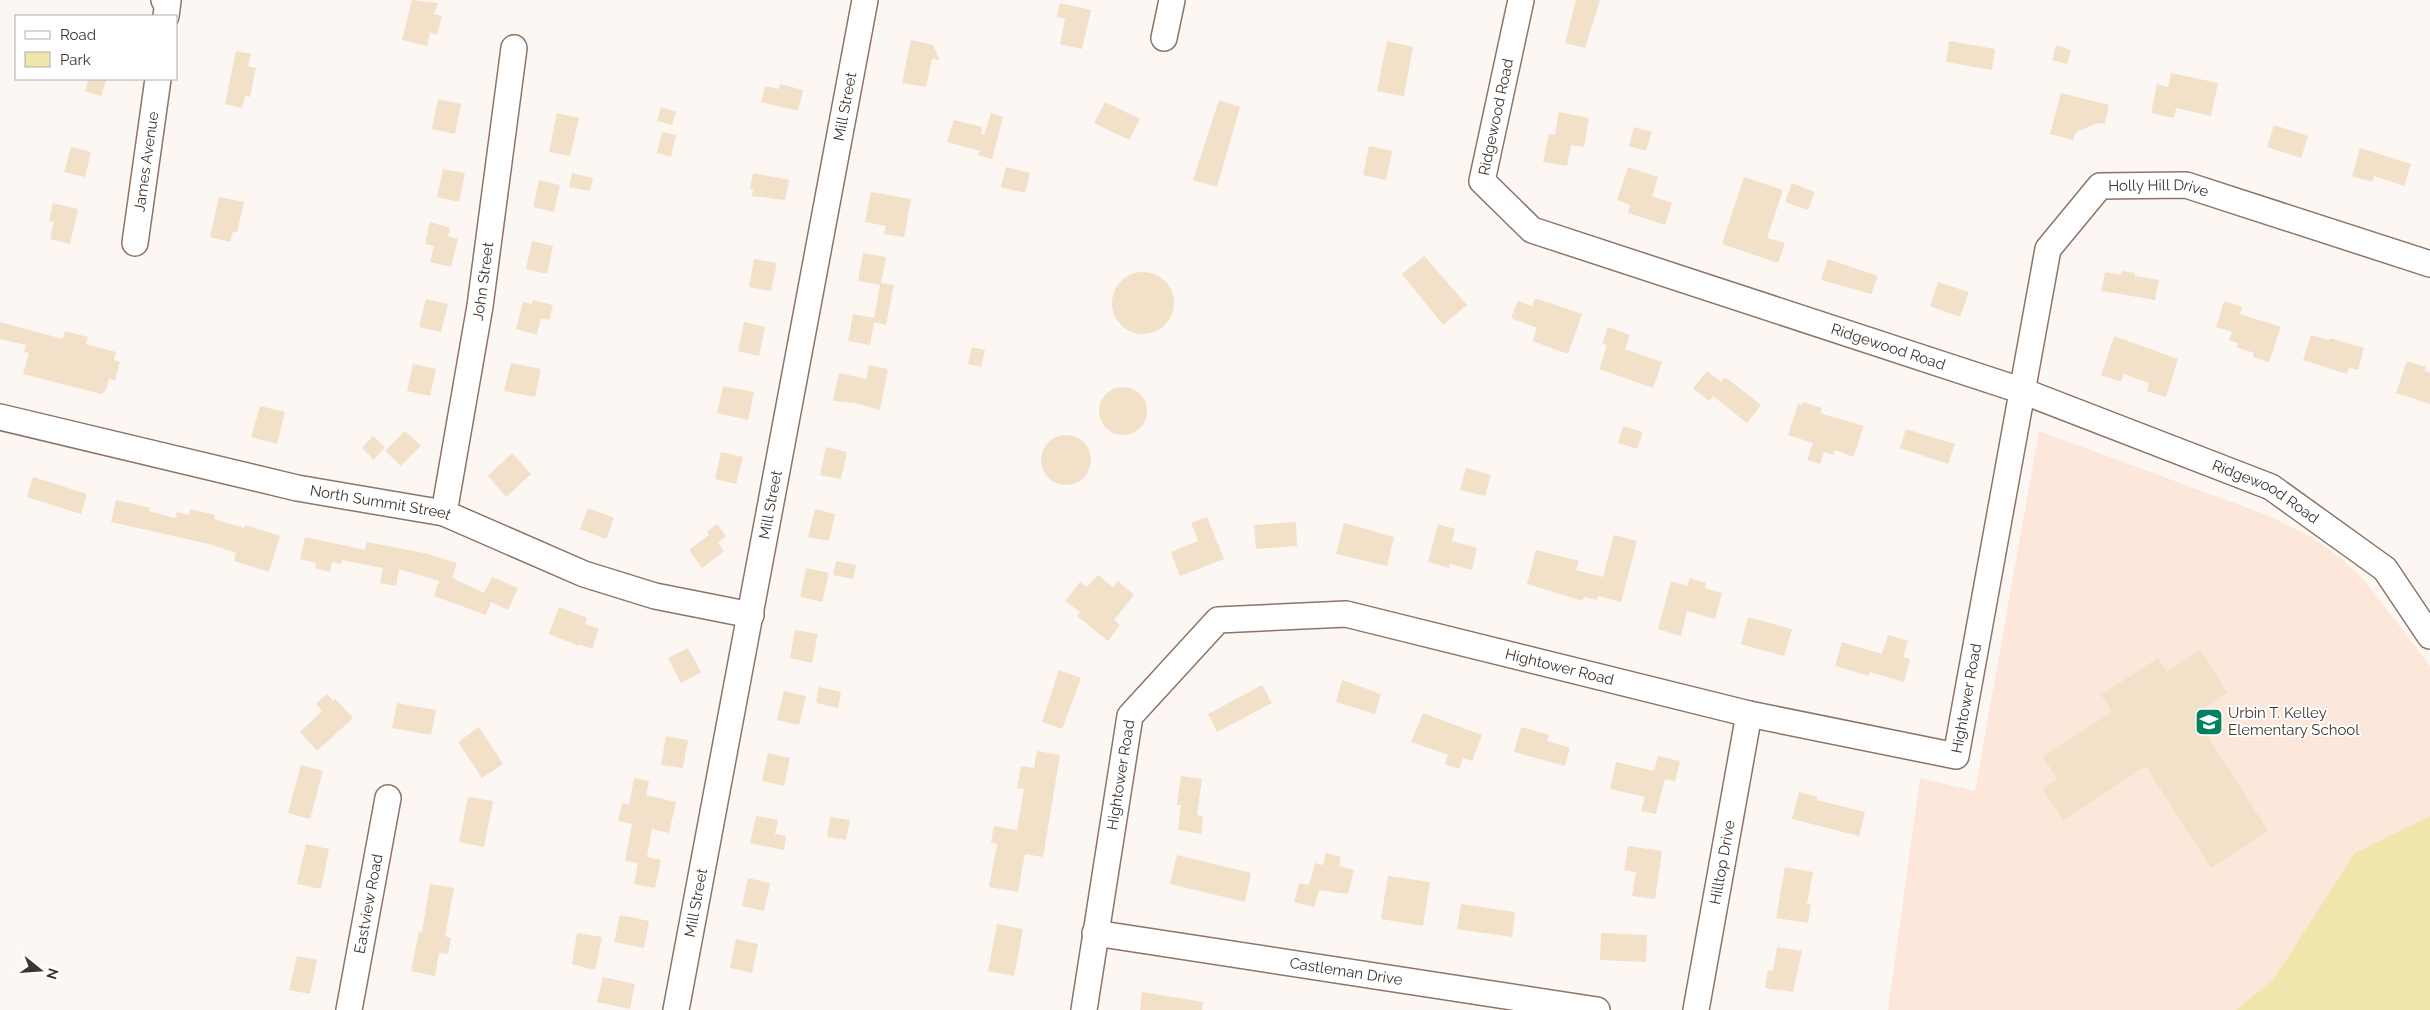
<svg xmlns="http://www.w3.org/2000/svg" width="2430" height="1010" font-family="Raleway,sans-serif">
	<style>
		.built { fill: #fce7da }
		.green { fill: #f0e5ab }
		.building { fill: #f2e0c8 }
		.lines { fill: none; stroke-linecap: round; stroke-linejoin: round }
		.minor-casing { stroke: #8d7465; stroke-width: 28 }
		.minor { stroke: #fff; stroke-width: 25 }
		.labels { text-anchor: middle; stroke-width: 4; stroke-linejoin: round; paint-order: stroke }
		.street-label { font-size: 15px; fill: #40352e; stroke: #fff }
		.poi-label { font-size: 15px; fill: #40352e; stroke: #fff; text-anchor: start }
	</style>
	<rect width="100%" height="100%" fill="#fdf7f4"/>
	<!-- built -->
	<polygon class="built" points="2039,431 2267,515 2312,537 2341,558 2366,582 2430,666 2430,1010 1888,1010 1920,778 1975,791"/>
	<!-- green -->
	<polygon class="green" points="2430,816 2430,1010 2236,1010 2274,979 2355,853"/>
	<!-- building -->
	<g class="building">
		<polygon points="412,0 438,3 434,14 442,16 437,35 430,33 427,46 402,40"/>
		<polygon points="1576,0 1600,0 1585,48 1565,43"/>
		<polygon points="1060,3 1091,10 1082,49 1060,44 1065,19 1057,17"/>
		<polygon points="911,40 933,45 940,60 932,59 926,87 902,83"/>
		<polygon points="1387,41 1413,47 1404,96 1377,91"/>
		<polygon points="1949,41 1995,49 1992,70 1946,62"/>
		<polygon points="2056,45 2071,50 2067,64 2052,60"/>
		<polygon points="236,51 251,54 248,66 256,68 250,97 245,96 242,108 225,104"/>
		<polygon points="2171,73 2218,83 2211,116 2176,108 2174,118 2151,113 2157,84 2168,87"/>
		<polygon points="89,79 107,79 101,96 85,91"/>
		<polygon points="780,84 803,90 798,111 761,102 765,86 779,89"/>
		<polygon points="2061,93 2109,105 2105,124 2098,123 2076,132 2073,140 2050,134"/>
		<polygon points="438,99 461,104 455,134 432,129"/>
		<polygon points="1219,100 1240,107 1217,187 1193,180"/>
		<polygon points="1105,102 1140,119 1129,140 1094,123"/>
		<polygon points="661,107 676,112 672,125 657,121"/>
		<polygon points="1559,112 1589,118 1584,147 1571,145 1567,166 1543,162 1549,134 1555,135"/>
		<polygon points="557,113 579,118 570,156 549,152"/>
		<polygon points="991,113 1003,117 992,159 978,155 980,151 947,142 954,120 982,127 981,134 984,135"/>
		<polygon points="2274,125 2308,136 2301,158 2267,147"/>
		<polygon points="1634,127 1652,132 1646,151 1629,146"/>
		<polygon points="662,132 676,135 671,157 657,153"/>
		<polygon points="1369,146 1392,151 1386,180 1363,175"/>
		<polygon points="71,147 91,152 85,177 64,172"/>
		<polygon points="2360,148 2411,164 2404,186 2374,176 2372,182 2352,176"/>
		<polygon points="1006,167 1030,173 1025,193 1001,187"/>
		<polygon points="1628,167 1658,177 1652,196 1672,203 1665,225 1628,213 1630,205 1617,200"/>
		<polygon points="443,169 465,173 459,202 437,197"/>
		<polygon points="572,173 593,178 590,191 569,187"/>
		<polygon points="753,173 789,180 785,200 752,196 753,189 750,189"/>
		<polygon points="1744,177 1783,190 1767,238 1785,243 1778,263 1722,244"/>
		<polygon points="539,180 560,185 554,212 533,207"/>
		<polygon points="1792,183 1815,192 1808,210 1785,202"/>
		<polygon points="871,192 911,199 904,237 884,234 886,226 865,222"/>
		<polygon points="219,197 244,202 237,232 233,232 230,242 210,237"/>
		<polygon points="53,203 78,209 70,244 50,239 54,222 49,221"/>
		<polygon points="430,222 450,228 448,236 458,239 451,267 430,262 434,246 425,244"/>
		<polygon points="532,241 553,246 547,274 526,269"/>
		<polygon points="863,253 886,257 881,283 894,285 886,325 874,322 870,345 848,341 853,314 874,318 880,285 858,281"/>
		<polygon points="1424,256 1467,305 1443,325 1402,274"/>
		<polygon points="754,259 777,263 771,291 749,287"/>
		<polygon points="1828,259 1878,276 1871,294 1821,280"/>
		<polygon points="2122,271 2135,273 2135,276 2159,280 2155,300 2101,291 2105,272 2121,275"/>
		<circle cx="1143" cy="303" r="31"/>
		<polygon points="1938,282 1969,292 1960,317 1930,306"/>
		<polygon points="1535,298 1582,314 1568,354 1532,341 1537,328 1511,318 1518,301 1532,306"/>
		<polygon points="426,299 448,304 441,332 419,327"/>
		<polygon points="533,300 553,305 549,320 541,318 537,335 516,329 523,302 532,304"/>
		<polygon points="2224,301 2242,307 2240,314 2281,327 2269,362 2253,357 2254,353 2236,347 2238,343 2229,340 2232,332 2216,327"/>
		<polygon points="0,322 63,339 65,331 88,337 86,344 116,352 114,360 120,362 115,380 109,379 106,390 101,394 23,374 29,353 24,352 26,345 0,339"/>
		<polygon points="744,322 765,327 759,356 738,351"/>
		<polygon points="1608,327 1630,335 1625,349 1662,362 1653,388 1599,369 1607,345 1602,344"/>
		<polygon points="2311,335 2329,340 2330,338 2364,348 2358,370 2349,368 2347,374 2303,360"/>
		<polygon points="2114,336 2178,359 2166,397 2147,391 2149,383 2124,374 2121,382 2101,375"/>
		<polygon points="972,347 985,350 981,367 968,364"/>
		<polygon points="2407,361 2426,367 2425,371 2430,372 2430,404 2396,393"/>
		<polygon points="511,363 541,369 535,397 504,391"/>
		<polygon points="413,364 436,369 430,396 407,391"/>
		<polygon points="869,365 888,369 880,410 855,403 833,401 839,373 866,379"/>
		<polygon points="1707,371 1721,382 1725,377 1761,405 1747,423 1713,396 1709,401 1693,388"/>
		<polygon points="723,386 754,392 748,420 717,413"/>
		<circle cx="1123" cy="411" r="24"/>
		<polygon points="1803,402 1822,408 1820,413 1864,426 1853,457 1835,450 1833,455 1824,452 1820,464 1807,460 1813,443 1788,435 1798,404 1802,405"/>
		<polygon points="260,406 285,412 277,444 251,437"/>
		<polygon points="1623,426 1643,432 1637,449 1618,443"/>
		<polygon points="1906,429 1955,444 1948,464 1900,448"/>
		<polygon points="405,431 421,446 401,466 385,451"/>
		<circle cx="1066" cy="460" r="25"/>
		<polygon points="373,436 385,447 374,460 362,448"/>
		<polygon points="826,447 847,452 841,479 820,475"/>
		<polygon points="721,452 743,457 736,484 715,479"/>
		<polygon points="512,453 531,474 506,497 488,476"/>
		<polygon points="1466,468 1491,475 1485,496 1460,490"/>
		<polygon points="33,477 87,494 81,514 27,497"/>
		<polygon points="116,500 150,508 149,511 175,518 177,512 189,515 190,509 215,515 214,519 244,528 245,525 280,536 269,572 234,561 236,553 209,544 111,522"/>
		<polygon points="588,508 614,518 606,539 580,529"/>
		<polygon points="815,509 835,514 829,541 808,537"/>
		<polygon points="1207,517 1224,559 1180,576 1171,552 1198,541 1191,523"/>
		<polygon points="1296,522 1297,546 1256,549 1254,525"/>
		<polygon points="1344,523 1394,537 1387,566 1336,554"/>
		<polygon points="717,524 726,536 718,543 724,551 702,568 689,550 709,535 707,532"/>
		<polygon points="1438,524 1455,529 1452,541 1477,548 1472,570 1450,564 1449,568 1428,562"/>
		<polygon points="1614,535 1637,541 1621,602 1598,596 1597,600 1584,597 1583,601 1527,584 1536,550 1579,561 1576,570 1603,577"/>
		<polygon points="305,537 365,550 367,542 424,553 457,563 452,578 484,593 492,577 518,588 508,610 491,602 486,615 434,596 439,581 399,569 396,586 380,583 383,568 342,560 341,564 332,562 330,572 315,568 316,563 300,559"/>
		<polygon points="836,561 856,565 853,579 833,575"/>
		<polygon points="806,568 829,573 822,602 800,597"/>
		<polygon points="1098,575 1113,587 1118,581 1134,595 1114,620 1120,625 1108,641 1077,616 1080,612 1065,601 1080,582 1087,587"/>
		<polygon points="1690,578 1706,583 1705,588 1722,593 1715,619 1687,611 1681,636 1658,629 1671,581 1687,586"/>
		<polygon points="559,607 587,618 585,624 599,629 592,649 579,644 579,646 549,634"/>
		<polygon points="1748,617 1792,629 1784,656 1741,644"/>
		<polygon points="795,630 818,634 812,663 790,658"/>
		<polygon points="1888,635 1908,641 1903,657 1910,659 1904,682 1870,672 1869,676 1835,666 1842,642 1882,654"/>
		<polygon points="688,648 701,672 681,683 668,658"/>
		<polygon points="2200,650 2227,693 2194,715 2268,831 2211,868 2146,766 2063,820 2043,789 2058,779 2043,757 2112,712 2101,695 2158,658 2167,672"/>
		<polygon points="1059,670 1081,678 1062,729 1042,722"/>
		<polygon points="1342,680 1381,694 1375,714 1336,702"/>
		<polygon points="1262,685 1272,703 1217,732 1208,714"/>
		<polygon points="819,687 841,692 838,708 816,703"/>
		<polygon points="784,691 806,696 799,725 777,720"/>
		<polygon points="327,694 333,701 335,699 353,718 317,751 300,732 322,711 316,704"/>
		<polygon points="397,703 436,710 431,735 392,728"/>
		<polygon points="1423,713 1482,735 1472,761 1463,758 1459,769 1445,764 1448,755 1411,742"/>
		<polygon points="479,727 503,764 482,778 458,742"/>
		<polygon points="1521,727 1549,735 1547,741 1570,748 1565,766 1514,752"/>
		<polygon points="666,736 688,740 683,768 661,765"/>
		<polygon points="1037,751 1060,755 1043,857 1025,854 1018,892 989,887 997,844 991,842 994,826 1017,830 1024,789 1017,788 1021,766 1034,768"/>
		<polygon points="768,753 790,758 784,786 762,781"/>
		<polygon points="1658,756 1680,761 1675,781 1665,779 1656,814 1641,811 1645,797 1610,789 1616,762 1654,771"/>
		<polygon points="301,765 323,771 310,819 288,813"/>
		<polygon points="1181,776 1202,779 1197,815 1203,816 1201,834 1178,830 1181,805 1177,805"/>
		<polygon points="634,778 649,781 646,795 676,802 669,833 652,829 647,857 661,860 655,888 634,884 638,863 625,861 632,824 618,821 622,803 629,805"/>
		<polygon points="1799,792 1818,797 1817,800 1865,812 1859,836 1792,819"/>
		<polygon points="468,797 493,801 484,847 459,842"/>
		<polygon points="756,816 778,820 775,834 786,836 784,850 750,843"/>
		<polygon points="830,817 850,820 846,840 827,837"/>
		<polygon points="306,844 329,849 321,889 297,884"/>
		<polygon points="1628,846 1662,851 1655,899 1632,896 1636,872 1624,870"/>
		<polygon points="1326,853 1341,857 1339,866 1354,870 1348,894 1319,890 1314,907 1294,902 1299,883 1309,885 1315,863 1323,865"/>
		<polygon points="1177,855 1251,873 1245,902 1170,884"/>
		<polygon points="1785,867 1813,872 1807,904 1811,904 1808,923 1776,918"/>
		<polygon points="1388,876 1430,882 1423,926 1381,919"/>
		<polygon points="748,878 770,883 764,911 742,906"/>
		<polygon points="430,884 454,888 445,936 451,938 448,954 439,953 435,976 411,971 419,931 422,932"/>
		<polygon points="1461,904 1515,912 1512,937 1457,929"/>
		<polygon points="620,915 649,921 644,948 614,942"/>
		<polygon points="997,924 1023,929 1014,976 988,971"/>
		<polygon points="577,933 602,937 595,970 572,964"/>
		<polygon points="1601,933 1647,935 1646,962 1600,960"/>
		<polygon points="736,939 758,944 752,973 730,968"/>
		<polygon points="1777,947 1802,951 1793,992 1765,988 1768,970 1773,971"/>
		<polygon points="297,956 317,960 310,994 289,990"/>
		<polygon points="603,977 635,984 630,1009 597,1002"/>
		<polygon points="1142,992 1203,1002 1202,1010 1140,1010"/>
	</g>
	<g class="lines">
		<defs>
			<g id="minor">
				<polyline points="164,0 168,1 166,16"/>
				<path id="s1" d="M1521 0 1482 181 1532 230 2020 390 2271 487 2385 569 2430 636"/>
				<polyline points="1164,38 1172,0"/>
				<path id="s2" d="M135 243 158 79"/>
				<path id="s3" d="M0 417 297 488 444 513 584 574 655 596 751 615"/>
				<path id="s4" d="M444 513 480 306 514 48"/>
				<path id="s5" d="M1095 933 1597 1010"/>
				<path id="s6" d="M349 1010 388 798"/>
				<path id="s7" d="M676 1010 865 0"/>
				<path id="s8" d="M1084 1010 1130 716 1218 620 1346 614 1749 714 1956 756 2048 249 2100 186 2186 185 2430 264"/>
				<path id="s9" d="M1696 1010 1749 714"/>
			</g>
		</defs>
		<!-- minor casing -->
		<use href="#minor" class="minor-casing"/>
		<!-- minor -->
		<use href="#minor" class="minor"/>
	</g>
	<!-- icons -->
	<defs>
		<symbol id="school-square" viewBox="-11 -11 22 22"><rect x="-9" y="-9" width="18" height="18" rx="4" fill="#04805f" stroke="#fff"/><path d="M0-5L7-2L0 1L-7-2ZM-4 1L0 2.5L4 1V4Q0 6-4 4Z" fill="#fff"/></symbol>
	</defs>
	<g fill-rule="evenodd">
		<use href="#school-square" x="2193" y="706" width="32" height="32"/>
	</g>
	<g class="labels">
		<!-- street labels -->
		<g class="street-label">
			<text dy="5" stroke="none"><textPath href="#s7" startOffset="919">Mill Street</textPath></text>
			<text transform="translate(1496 117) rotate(-78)" y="5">Ridgewood Road</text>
			<text dy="5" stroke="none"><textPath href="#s2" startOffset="82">James Avenue</textPath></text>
			<text dy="5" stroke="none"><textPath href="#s8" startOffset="1838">Holly Hill Drive</textPath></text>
			<text dy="5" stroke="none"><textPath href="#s4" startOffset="235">John Street</textPath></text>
			<text dy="5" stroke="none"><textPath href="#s1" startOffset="630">Ridgewood Road</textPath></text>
			<text dy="5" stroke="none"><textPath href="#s1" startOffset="1035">Ridgewood Road</textPath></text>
			<text dy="5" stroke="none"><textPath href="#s3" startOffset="390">North Summit Street</textPath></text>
			<text dy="5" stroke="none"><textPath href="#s7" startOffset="514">Mill Street</textPath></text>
			<text dy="5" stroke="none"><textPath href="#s8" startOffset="776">Hightower Road</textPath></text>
			<text dy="5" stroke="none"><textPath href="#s8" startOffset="1241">Hightower Road</textPath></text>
			<text dy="5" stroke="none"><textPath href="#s8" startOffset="238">Hightower Road</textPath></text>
			<text dy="5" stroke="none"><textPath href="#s9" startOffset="150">Hilltop Drive</textPath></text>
			<text dy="5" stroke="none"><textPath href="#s7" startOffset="109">Mill Street</textPath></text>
			<text dy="5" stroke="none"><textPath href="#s6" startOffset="108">Eastview Road</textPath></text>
			<text dy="5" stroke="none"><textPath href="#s5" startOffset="254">Castleman Drive</textPath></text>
		</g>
		<!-- poi labels -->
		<g class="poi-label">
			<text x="2228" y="718">Urbin T. Kelley<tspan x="2228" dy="17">Elementary School</tspan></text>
		</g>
	</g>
	<!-- legend -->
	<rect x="15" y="15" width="162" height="65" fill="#ffffff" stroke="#b3aeab"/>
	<rect x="25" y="31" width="25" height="8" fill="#ffffff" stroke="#b3aeab"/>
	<text x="60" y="40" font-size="15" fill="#40352e">Road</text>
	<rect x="25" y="52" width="25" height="15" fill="#f0e5ab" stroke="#b3aeab"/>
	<text x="60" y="65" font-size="15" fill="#40352e">Park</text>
	<!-- north arrow -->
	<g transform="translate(40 970) rotate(107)" stroke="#ffffff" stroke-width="4" paint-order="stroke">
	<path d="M0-4L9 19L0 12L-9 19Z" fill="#40352e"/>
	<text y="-8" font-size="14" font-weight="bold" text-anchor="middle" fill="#40352e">N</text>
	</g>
</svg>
